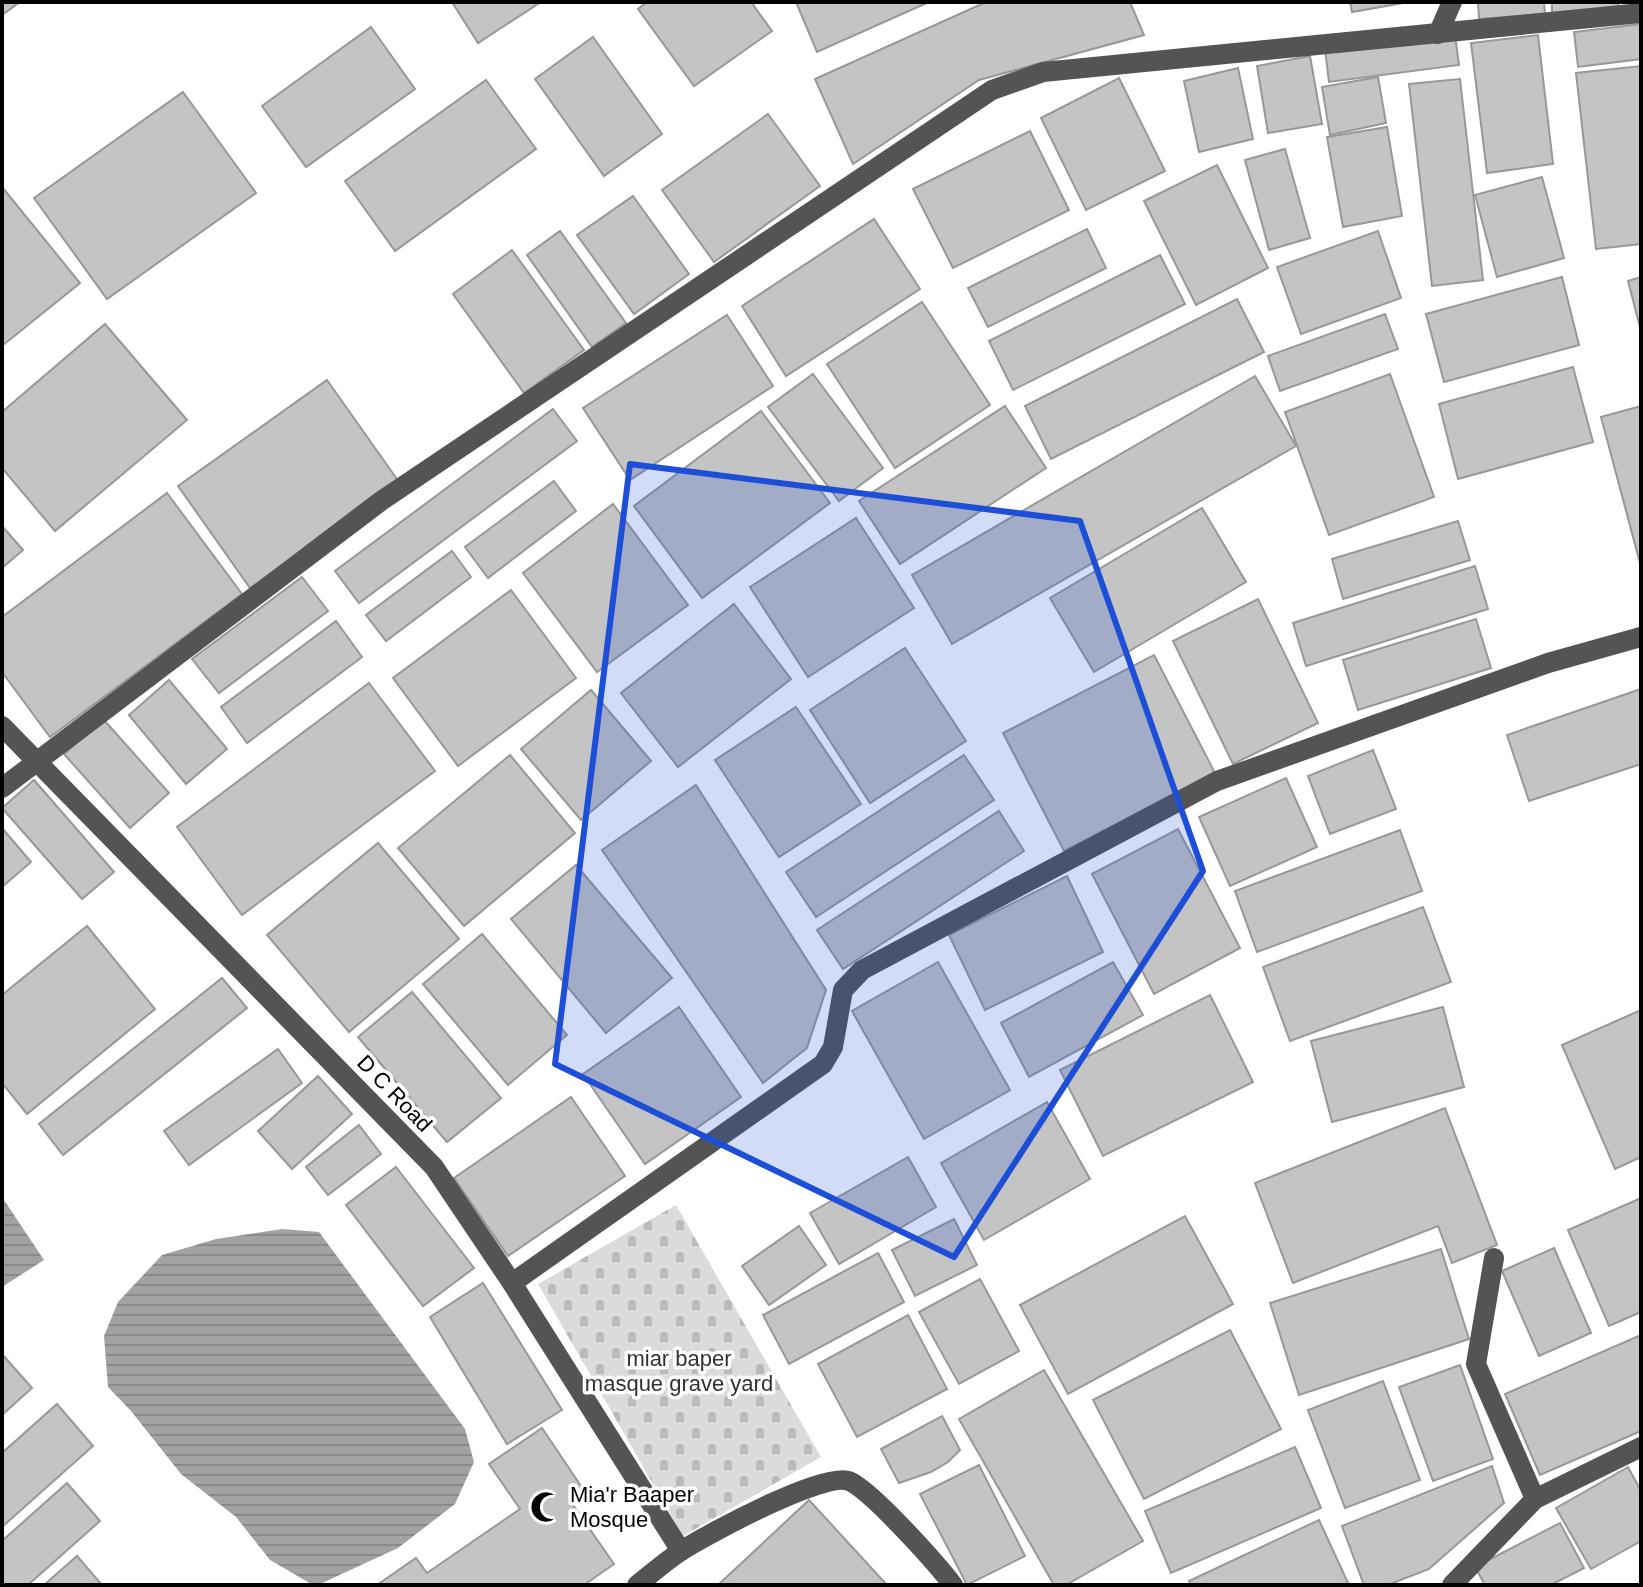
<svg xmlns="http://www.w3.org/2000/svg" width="1643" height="1587" font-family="Helvetica,sans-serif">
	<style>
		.cemetery { fill: url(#cemetery-stones) }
		.water { fill: url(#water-rules) }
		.building { fill: #c4c4c4; stroke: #989898; stroke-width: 2 }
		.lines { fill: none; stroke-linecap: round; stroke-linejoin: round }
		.minor { stroke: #545454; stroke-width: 20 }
		.marked { fill: #1d4ed8; fill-opacity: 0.2; stroke: #1d4ed8; stroke-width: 6; stroke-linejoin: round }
		.labels { text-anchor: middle; stroke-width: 7; stroke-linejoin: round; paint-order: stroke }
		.street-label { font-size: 22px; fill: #000; stroke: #fff }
		.park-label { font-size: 22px; fill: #323232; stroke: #fff }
		.poi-label { font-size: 22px; fill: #000; stroke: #fff; text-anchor: start }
	</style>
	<defs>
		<pattern id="cemetery-stones" width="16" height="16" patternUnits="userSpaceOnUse" patternTransform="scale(2)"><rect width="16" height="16" fill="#dbdbdb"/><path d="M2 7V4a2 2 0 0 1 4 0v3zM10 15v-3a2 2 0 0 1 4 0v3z" fill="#bababa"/></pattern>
		<pattern id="water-rules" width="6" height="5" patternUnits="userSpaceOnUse" patternTransform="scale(2)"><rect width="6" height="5" fill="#a2a2a2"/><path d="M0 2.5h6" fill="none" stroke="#8a8a8a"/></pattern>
	</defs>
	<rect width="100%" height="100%" fill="#fff"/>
	<!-- cemetery -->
	<polygon class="cemetery" points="676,1205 821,1457 683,1536 538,1284"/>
	<!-- water -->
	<g class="water">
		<polygon points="2,1197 44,1260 2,1287"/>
		<polygon points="282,1229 319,1232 465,1429 474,1462 455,1504 398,1548 318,1585 313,1585 270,1560 236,1517 181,1474 131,1411 108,1387 104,1336 118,1302 162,1255 216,1239"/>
	</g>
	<!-- building -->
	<g class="building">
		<polygon points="2,2 20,2 2,15"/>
		<polygon points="452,2 541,2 478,43"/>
		<polygon points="647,2 751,2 772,31 694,86 638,9"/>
		<polygon points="796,2 929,2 817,52"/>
		<polygon points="986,2 1130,2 1144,35 979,80 853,164 815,79"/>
		<polygon points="1350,2 1409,2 1352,12"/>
		<polygon points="1478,2 1544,2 1545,14 1479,19"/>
		<polygon points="1552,2 1618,2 1618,13 1552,16"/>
		<polygon points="1641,24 1641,59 1578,67 1574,32"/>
		<polygon points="371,27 415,89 306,167 262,106"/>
		<polygon points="1455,35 1459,65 1329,82 1325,50"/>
		<polygon points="1538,35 1553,164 1487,173 1471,43"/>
		<polygon points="593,37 662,134 604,176 535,79"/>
		<polygon points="1310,56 1322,124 1268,133 1257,66"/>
		<polygon points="1641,66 1641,244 1596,249 1576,73"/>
		<polygon points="1238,68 1253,139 1199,152 1184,81"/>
		<polygon points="1378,77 1386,123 1330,135 1322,87"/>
		<polygon points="1119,78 1165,171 1086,210 1041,118"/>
		<polygon points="1460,79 1483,280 1432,286 1409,84"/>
		<polygon points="486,80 536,149 395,251 345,181"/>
		<polygon points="183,92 256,193 107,299 34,198"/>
		<polygon points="768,114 820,186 714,262 662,190"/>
		<polygon points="1387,127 1402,216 1343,227 1327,137"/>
		<polygon points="1030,131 1069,210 953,268 913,189"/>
		<polygon points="1285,149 1310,238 1269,250 1245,160"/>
		<polygon points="1217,165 1268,268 1196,305 1144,201"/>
		<polygon points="1542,177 1564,258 1497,277 1475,195"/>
		<polygon points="2,187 80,283 2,346"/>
		<polygon points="633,196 689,274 634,314 577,235"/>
		<polygon points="874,219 920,289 786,376 742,306"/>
		<polygon points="1087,229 1106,268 988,327 968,288"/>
		<polygon points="560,231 626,323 592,347 527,255"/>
		<polygon points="1378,231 1401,298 1301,334 1277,267"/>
		<polygon points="512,250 584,350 524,393 453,294"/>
		<polygon points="1160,255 1185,304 1013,390 989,341"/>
		<polygon points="1562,277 1579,345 1444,382 1426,314"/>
		<polygon points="1641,277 1641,331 1628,281"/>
		<polygon points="1237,299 1264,352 1051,459 1025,406"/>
		<polygon points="922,302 990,405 895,468 827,364"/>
		<polygon points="1385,314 1398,349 1280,391 1268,356"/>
		<polygon points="727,315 773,386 630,480 583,408"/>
		<polygon points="105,324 187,420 55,531 2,468 2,412"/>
		<polygon points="1573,367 1593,442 1458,479 1439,404"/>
		<polygon points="813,374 883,468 839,501 768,407"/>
		<polygon points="1390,374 1434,497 1329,535 1285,412"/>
		<polygon points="1255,376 1296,446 952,644 912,575"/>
		<polygon points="327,380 399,482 250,588 178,486"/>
		<polygon points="1005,406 1046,468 900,564 859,501"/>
		<polygon points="1641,406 1641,567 1601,417"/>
		<polygon points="553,409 577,441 359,603 335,571"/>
		<polygon points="761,411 830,503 702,598 634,506"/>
		<polygon points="554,481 576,511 488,578 465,547"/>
		<polygon points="167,493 242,594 50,737 2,672 2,617"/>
		<polygon points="613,504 688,605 597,672 523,573"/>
		<polygon points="1202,508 1246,582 1094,672 1050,598"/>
		<polygon points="856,518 914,608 808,677 750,587"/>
		<polygon points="1458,521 1470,560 1343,599 1332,559"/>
		<polygon points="2,526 23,550 2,568"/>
		<polygon points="452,551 471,577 386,641 366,615"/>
		<polygon points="1475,566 1488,609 1306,666 1293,623"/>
		<polygon points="302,577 328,611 219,693 192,659"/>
		<polygon points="511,590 576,678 458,766 393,678"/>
		<polygon points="1258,599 1318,723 1233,764 1173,641"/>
		<polygon points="734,604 791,679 678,767 621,693"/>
		<polygon points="1476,619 1491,668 1358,710 1343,660"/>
		<polygon points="336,621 362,657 247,743 221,707"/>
		<polygon points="905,648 966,741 870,803 810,710"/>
		<polygon points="1154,655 1215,773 1064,851 1003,733"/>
		<polygon points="169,680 227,749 186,784 129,715"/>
		<polygon points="369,683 435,771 242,915 177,827"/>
		<polygon points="1641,689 1641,764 1529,801 1507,735"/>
		<polygon points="591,690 651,761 581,820 521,749"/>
		<polygon points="796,707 861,804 779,857 715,760"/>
		<polygon points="104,720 169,793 130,828 64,754"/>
		<polygon points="1373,750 1396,809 1330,834 1308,776"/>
		<polygon points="510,755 575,833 464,926 398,848"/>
		<polygon points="964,755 994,800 816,917 786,872"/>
		<polygon points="1286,778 1317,847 1230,886 1199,817"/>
		<polygon points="34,780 114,872 82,899 2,808"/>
		<polygon points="696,785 826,990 807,1048 763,1083 602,850"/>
		<polygon points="999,811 1024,851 843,969 817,930"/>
		<polygon points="2,828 31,862 2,887"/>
		<polygon points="1178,829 1240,948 1154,994 1092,874"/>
		<polygon points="1400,830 1422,891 1257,952 1235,891"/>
		<polygon points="378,843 459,939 349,1032 267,935"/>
		<polygon points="576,865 672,978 606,1033 511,919"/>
		<polygon points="1067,876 1103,952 985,1010 949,935"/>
		<polygon points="1423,907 1451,982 1290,1041 1263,967"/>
		<polygon points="87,926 155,1009 27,1114 2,1083 2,995"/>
		<polygon points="482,934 567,1035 508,1085 423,984"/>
		<polygon points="938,962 1010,1090 924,1139 852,1011"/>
		<polygon points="1113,962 1143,1015 1029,1077 1001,1023"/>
		<polygon points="222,978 247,1008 63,1155 39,1124"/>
		<polygon points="412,992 501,1098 447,1142 358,1037"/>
		<polygon points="1210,995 1253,1082 1103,1156 1060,1070"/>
		<polygon points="679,1007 741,1097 645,1164 583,1074"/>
		<polygon points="1443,1007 1464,1087 1332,1122 1311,1041"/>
		<polygon points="1641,1010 1641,1157 1615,1169 1562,1045"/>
		<polygon points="278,1049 302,1083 189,1165 164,1131"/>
		<polygon points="318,1076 352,1114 292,1169 258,1131"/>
		<polygon points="571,1097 625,1176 508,1256 454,1178"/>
		<polygon points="1047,1102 1090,1179 984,1240 941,1163"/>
		<polygon points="1445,1108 1497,1245 1452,1263 1438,1226 1293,1283 1255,1183"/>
		<polygon points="359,1125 381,1154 328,1195 306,1167"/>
		<polygon points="908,1157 936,1207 839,1264 810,1213"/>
		<polygon points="396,1167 474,1268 423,1306 346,1205"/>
		<polygon points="1641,1198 1641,1312 1609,1326 1568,1230"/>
		<polygon points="1185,1216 1233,1304 1068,1394 1020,1305"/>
		<polygon points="954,1219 977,1265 915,1296 892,1250"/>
		<polygon points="799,1226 826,1265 769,1305 742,1266"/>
		<polygon points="1554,1248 1591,1333 1539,1356 1502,1271"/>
		<polygon points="1441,1249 1469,1339 1299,1395 1270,1303"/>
		<polygon points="878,1253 904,1302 789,1364 763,1315"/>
		<polygon points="980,1279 1019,1351 959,1384 919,1312"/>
		<polygon points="483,1283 562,1410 507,1444 430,1317"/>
		<polygon points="908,1315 947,1389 857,1437 818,1364"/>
		<polygon points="1230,1330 1281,1429 1144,1499 1093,1400"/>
		<polygon points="1641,1335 1641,1431 1540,1475 1505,1394"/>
		<polygon points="2,1354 32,1388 2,1415"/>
		<polygon points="1460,1365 1493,1459 1433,1481 1399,1387"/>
		<polygon points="1044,1370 1143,1541 1066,1585 1054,1585 959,1419"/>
		<polygon points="1383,1381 1420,1480 1345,1508 1308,1410"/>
		<polygon points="57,1404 93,1446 2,1527 2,1453"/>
		<polygon points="942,1416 960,1450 948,1462 931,1472 899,1483 881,1449"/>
		<polygon points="542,1428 587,1495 573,1505 614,1564 584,1585 377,1585 416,1558 427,1573 520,1509 489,1464"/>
		<polygon points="1295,1447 1321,1508 1171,1573 1145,1511"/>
		<polygon points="979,1465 1025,1556 967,1585 920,1494"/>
		<polygon points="1492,1466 1504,1503 1429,1569 1388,1585 1364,1585 1342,1526"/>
		<polygon points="1628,1467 1641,1491 1641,1541 1591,1569 1556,1508"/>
		<polygon points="67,1483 100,1521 28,1585 2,1585 2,1541"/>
		<polygon points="809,1500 887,1585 718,1585"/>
		<polygon points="1319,1520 1349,1585 1191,1585 1189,1581"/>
		<polygon points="1560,1523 1584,1568 1551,1585 1485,1585 1475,1567"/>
		<polygon points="77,1556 102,1585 44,1585"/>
	</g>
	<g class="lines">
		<!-- minor -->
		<g class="minor">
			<polyline points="1438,34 1452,2"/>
			<polyline points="2,726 434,1167 512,1283 681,1551"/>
			<polyline points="2,788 381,501 992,90 1043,72 1641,13"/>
			<polyline points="1494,1258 1476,1364 1535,1499"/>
			<polyline points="512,1283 823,1064 833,1047 843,990 862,970 1217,781 1548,663 1641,637"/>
			<path d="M637 1585C651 1574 666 1561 681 1551 706 1535 824 1471 849 1481 871 1490 936 1563 953 1585"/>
			<polyline points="1452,1585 1535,1499 1641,1447"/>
		</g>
	</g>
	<!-- marked area -->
	<path class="marked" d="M630 464 1080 521 1203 871 954 1257 555 1064Z"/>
	<!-- icons -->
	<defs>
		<symbol id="mosque-bare" viewBox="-9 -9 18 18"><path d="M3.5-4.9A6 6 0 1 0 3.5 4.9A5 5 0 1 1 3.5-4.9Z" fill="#000" stroke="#fff" stroke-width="2.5" paint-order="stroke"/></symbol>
	</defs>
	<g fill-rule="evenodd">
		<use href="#mosque-bare" x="524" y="1485" width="44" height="44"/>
	</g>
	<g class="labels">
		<!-- street labels -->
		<g class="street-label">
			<text transform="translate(395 1093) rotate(46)" y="8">D C Road</text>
		</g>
		<!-- park labels -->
		<g class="park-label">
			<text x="679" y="1366">miar baper<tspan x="679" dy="25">masque grave yard</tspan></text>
		</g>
		<!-- poi labels -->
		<g class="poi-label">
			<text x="570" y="1502">Mia'r Baaper<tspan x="570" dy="25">Mosque</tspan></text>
		</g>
	</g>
	<!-- border -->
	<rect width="1643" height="1587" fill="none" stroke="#000000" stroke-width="8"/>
</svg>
